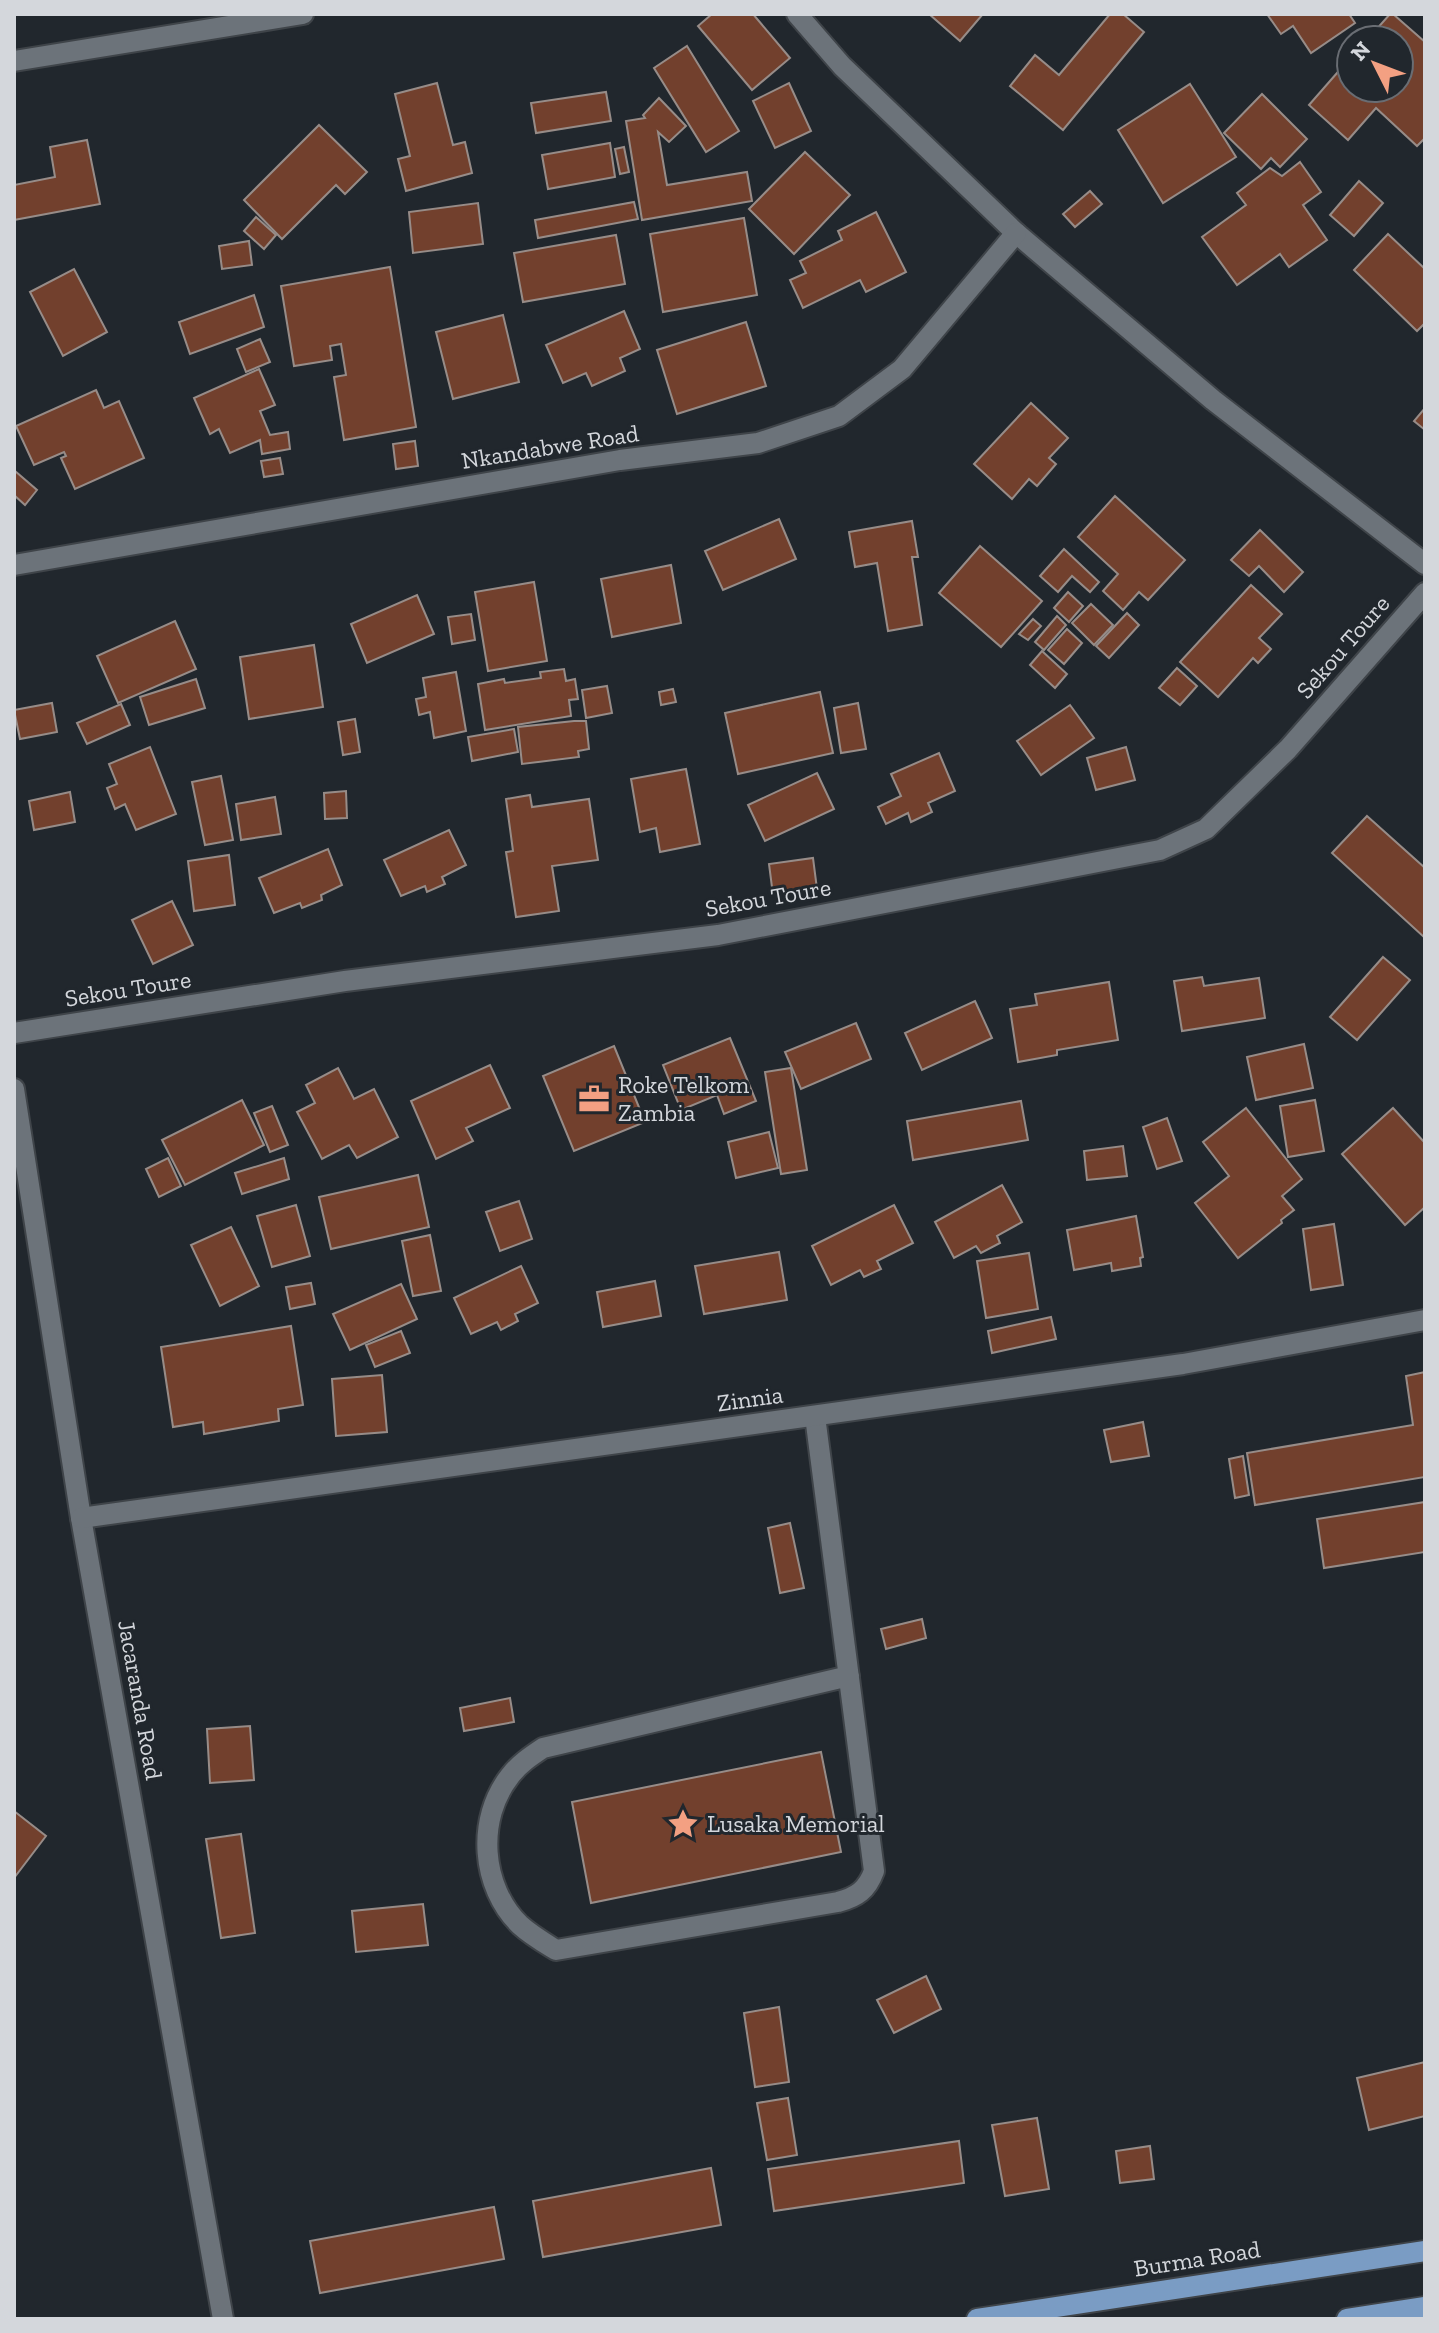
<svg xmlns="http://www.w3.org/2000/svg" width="1439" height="2333" font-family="'Zilla Slab',serif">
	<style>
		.building { fill: #72402d; stroke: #978c88; stroke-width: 2 }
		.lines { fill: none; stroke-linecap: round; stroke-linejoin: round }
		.minor-casing { stroke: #3f4449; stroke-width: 24 }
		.major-casing { stroke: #3f4449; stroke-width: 24 }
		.minor { stroke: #6c737a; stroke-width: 20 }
		.major { stroke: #7a9cc4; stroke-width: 20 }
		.labels { text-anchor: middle; stroke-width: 6; stroke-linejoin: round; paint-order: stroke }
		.street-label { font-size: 24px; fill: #d4d7dc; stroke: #21272d }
		.poi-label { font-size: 24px; fill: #d4d7dc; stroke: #21272d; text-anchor: start }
	</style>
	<rect width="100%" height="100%" fill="#21272d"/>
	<!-- building -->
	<g class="building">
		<polygon points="712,14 753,14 790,58 752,90 698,26"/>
		<polygon points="929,14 983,14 960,41"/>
		<polygon points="1110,14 1123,14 1144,32 1063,130 1010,86 1035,55 1059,75"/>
		<polygon points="1267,14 1349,14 1355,23 1311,53 1293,26 1281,34"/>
		<polygon points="1390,14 1393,14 1425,42 1425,138 1417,146 1376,108 1348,140 1309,105 1351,57 1351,88 1399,88 1399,40 1367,40"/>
		<polygon points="687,46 739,131 706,152 654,68"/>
		<polygon points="437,83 453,145 465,142 472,173 406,191 398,159 410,156 395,94"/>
		<polygon points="789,83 811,131 775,148 753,101"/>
		<polygon points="1190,84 1236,157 1163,203 1118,130"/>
		<polygon points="606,92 611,121 536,133 531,103"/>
		<polygon points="1262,94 1307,139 1280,167 1271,158 1261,169 1224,133"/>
		<polygon points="659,98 686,126 669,142 658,132 667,185 747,172 752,201 642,220 626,121 645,118 643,115"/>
		<polygon points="319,125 367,172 345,194 336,185 282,239 244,200"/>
		<polygon points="87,140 100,204 14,220 14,185 55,177 50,147"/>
		<polygon points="610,143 615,177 548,189 542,155"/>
		<polygon points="624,147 629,172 620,174 615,149"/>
		<polygon points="805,152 850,195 794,254 749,209"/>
		<polygon points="1300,162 1321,192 1303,205 1327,240 1289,267 1280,254 1237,285 1202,237 1246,205 1237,193 1270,168 1282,176"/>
		<polygon points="1359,181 1383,203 1354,236 1330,215"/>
		<polygon points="1090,191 1102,204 1075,227 1063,214"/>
		<polygon points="634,202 638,219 538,238 535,220"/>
		<polygon points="478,203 483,244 413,253 409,212"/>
		<polygon points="876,212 906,272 866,292 860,280 803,308 790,280 806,273 800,261 842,240 838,231"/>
		<polygon points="256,217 276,235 264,249 244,231"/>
		<polygon points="744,218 757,295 663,312 650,234"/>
		<polygon points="1388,234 1425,269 1425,323 1417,331 1354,270"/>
		<polygon points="616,235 625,284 523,302 514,253"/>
		<polygon points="249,241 252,265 222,269 219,246"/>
		<polygon points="390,267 416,427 344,440 334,377 346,375 341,344 330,346 332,360 294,366 281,286"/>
		<polygon points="74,269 107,332 63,356 30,292"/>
		<polygon points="254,295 264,327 190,354 179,322"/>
		<polygon points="624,311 640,349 620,358 625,371 592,386 586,373 563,383 546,345"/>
		<polygon points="503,315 519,382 453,399 436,332"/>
		<polygon points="746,322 766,386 677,414 657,350"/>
		<polygon points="260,339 270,362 246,372 237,349"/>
		<polygon points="259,369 275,405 260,411 270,435 288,432 290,449 262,454 260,440 230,453 219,429 210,434 194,398"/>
		<polygon points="96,390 104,408 119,401 144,458 75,489 61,458 66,456 64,452 34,465 16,426"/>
		<polygon points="1031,403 1068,438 1049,458 1056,464 1037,486 1029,479 1012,499 974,464"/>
		<polygon points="1425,408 1425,430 1414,421"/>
		<polygon points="415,441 418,466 396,469 393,444"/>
		<polygon points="280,458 283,474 264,477 261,461"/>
		<polygon points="15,471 37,490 25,505 14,495"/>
		<polygon points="1115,496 1185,560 1148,600 1139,592 1123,610 1103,591 1118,574 1078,537"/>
		<polygon points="779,519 796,559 723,590 705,551"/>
		<polygon points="912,521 918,557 912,557 922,625 888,631 877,563 855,567 849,532"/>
		<polygon points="1260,530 1303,572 1284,592 1259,566 1249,576 1231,560"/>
		<polygon points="980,546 1042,601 1001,647 939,593"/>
		<polygon points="1064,549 1099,582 1090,592 1072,576 1058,592 1040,576"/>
		<polygon points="671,565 681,623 612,637 601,579"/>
		<polygon points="534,582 547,661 488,671 475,592"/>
		<polygon points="1251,585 1282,614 1259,638 1271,649 1258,663 1253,658 1218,697 1180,662"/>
		<polygon points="1068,592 1083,606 1069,622 1054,608"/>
		<polygon points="417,595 434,634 367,663 351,624"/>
		<polygon points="1091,604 1113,625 1094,645 1072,623"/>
		<polygon points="1127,613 1139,625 1109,658 1096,646"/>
		<polygon points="471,614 475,640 452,644 448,617"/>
		<polygon points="1057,616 1066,625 1044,650 1035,642"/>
		<polygon points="1033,619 1041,626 1028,640 1019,634"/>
		<polygon points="175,621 196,669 118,703 97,656"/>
		<polygon points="1067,629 1082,643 1064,664 1048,650"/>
		<polygon points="314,645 323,707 249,719 240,657"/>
		<polygon points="1042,651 1067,674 1055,688 1030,665"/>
		<polygon points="1177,668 1197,686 1180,705 1159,688"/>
		<polygon points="564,669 566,681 575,679 578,699 569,700 571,716 485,730 478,684 504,679 505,683 541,678 540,672"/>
		<polygon points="456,672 466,731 434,738 430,712 419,715 416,699 426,697 423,678"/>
		<polygon points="196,679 205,708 149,725 140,697"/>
		<polygon points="607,686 612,713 586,718 582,690"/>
		<polygon points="673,689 676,702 661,705 659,692"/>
		<polygon points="820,692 833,753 738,774 725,713"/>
		<polygon points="52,703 57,732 20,739 14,710"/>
		<polygon points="858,703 866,749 841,753 834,708"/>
		<polygon points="121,704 130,725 87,744 77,723"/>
		<polygon points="1070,705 1094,738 1041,775 1017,741"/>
		<polygon points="355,719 360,752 343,755 338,722"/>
		<polygon points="574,721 586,721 589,749 578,751 579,757 522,764 518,727"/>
		<polygon points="514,729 518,752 472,761 468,737"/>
		<polygon points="150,747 176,814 136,830 125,804 115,809 107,788 117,784 109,764"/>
		<polygon points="1126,747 1135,780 1096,790 1087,758"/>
		<polygon points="939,753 955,791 928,803 932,812 911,822 908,813 886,824 878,807 901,796 891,774"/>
		<polygon points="686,769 700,844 660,852 656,828 640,832 631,779"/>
		<polygon points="817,773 834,809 765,841 748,805"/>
		<polygon points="221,776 233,840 205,845 192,782"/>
		<polygon points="346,791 347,818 325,819 324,793"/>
		<polygon points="70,792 75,822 34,830 29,801"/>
		<polygon points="530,795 532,807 589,799 598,860 552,866 559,911 516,917 506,852 513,851 506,799"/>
		<polygon points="275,797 281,834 241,840 236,804"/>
		<polygon points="1367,816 1425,868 1425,938 1332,853"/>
		<polygon points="449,830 466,865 442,877 445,884 427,892 425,886 401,896 384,860"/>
		<polygon points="328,849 342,885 321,895 322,900 302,908 300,903 274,913 259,878"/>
		<polygon points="229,855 235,905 194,911 188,861"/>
		<polygon points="813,858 817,889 773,895 769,864"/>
		<polygon points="172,901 193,945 153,964 132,920"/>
		<polygon points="1383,957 1410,980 1357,1040 1330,1017"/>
		<polygon points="1202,977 1204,986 1259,978 1265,1018 1182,1031 1174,981"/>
		<polygon points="1109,982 1118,1040 1057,1050 1057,1055 1018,1062 1010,1009 1037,1005 1035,994"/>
		<polygon points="975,1001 992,1038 922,1070 905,1033"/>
		<polygon points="856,1023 871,1059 801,1089 785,1052"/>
		<polygon points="730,1038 756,1101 724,1114 717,1095 681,1110 663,1065"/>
		<polygon points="1304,1044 1313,1088 1256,1100 1247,1057"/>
		<polygon points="614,1046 645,1122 574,1151 543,1076"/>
		<polygon points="490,1065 510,1108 466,1128 473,1141 436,1159 411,1101"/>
		<polygon points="338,1068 354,1099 374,1089 398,1137 357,1158 349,1145 322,1159 297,1112 315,1103 306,1085"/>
		<polygon points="791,1068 807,1170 781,1174 765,1072"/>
		<polygon points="242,1100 264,1145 185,1185 162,1140"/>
		<polygon points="1315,1100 1324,1151 1288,1157 1280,1106"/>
		<polygon points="1021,1101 1028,1140 913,1160 907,1121"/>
		<polygon points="272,1106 288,1145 270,1152 254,1113"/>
		<polygon points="1246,1108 1302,1179 1282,1196 1294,1210 1281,1220 1282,1223 1238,1258 1195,1203 1229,1176 1203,1142"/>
		<polygon points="1393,1108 1425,1143 1425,1207 1405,1225 1342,1154"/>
		<polygon points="1167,1118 1182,1161 1157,1169 1143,1127"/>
		<polygon points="769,1132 778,1168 736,1178 728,1142"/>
		<polygon points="1123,1146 1127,1176 1087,1180 1084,1151"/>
		<polygon points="168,1158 181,1186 159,1197 146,1169"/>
		<polygon points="284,1158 289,1179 242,1194 235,1173"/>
		<polygon points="418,1175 429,1227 331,1249 319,1197"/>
		<polygon points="1002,1185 1022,1222 997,1236 1000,1243 981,1253 976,1246 954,1258 935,1222"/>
		<polygon points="519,1201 532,1239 500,1251 486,1212"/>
		<polygon points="296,1205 310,1256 272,1267 257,1216"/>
		<polygon points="894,1205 913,1243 877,1261 881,1269 864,1277 860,1270 831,1285 812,1246"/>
		<polygon points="1136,1216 1143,1257 1140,1258 1141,1266 1112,1271 1111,1263 1074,1270 1067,1230"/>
		<polygon points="1334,1224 1343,1285 1311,1290 1303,1229"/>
		<polygon points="231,1227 259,1286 220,1306 191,1245"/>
		<polygon points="430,1235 441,1291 413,1296 402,1241"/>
		<polygon points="779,1252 787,1300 704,1314 695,1266"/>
		<polygon points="1029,1253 1038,1309 986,1318 977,1261"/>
		<polygon points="521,1266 538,1303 515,1314 518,1321 501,1330 497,1322 471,1334 454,1298"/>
		<polygon points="655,1281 661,1316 603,1327 597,1292"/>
		<polygon points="311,1283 315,1304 290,1309 286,1287"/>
		<polygon points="401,1284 417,1319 350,1350 333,1314"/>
		<polygon points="1051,1317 1056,1339 992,1353 988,1331"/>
		<polygon points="291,1326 303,1405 278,1409 279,1421 204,1434 203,1422 173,1427 161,1347"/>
		<polygon points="401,1331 410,1353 375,1367 366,1345"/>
		<polygon points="1425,1372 1425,1477 1255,1505 1247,1453 1413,1425 1406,1376"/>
		<polygon points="382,1375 387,1432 336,1436 332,1379"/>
		<polygon points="1143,1422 1149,1456 1111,1462 1104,1430"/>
		<polygon points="1243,1456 1249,1495 1235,1498 1229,1459"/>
		<polygon points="1425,1502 1425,1552 1324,1568 1317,1519"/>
		<polygon points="790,1523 804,1588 780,1593 768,1528"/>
		<polygon points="922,1619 926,1638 886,1649 881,1629"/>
		<polygon points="510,1698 514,1722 464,1731 460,1708"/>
		<polygon points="250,1726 254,1780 210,1783 207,1729"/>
		<polygon points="821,1752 841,1852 591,1903 572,1802"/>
		<polygon points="14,1811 46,1836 14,1878"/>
		<polygon points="241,1834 255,1933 221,1938 206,1839"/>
		<polygon points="423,1904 428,1945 356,1952 352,1911"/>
		<polygon points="926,1976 941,2009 894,2033 877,2000"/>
		<polygon points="779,2007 789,2082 755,2087 744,2013"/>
		<polygon points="1425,2062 1425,2116 1369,2130 1357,2078"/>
		<polygon points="788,2098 797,2155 767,2160 757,2103"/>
		<polygon points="1037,2118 1049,2189 1005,2196 992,2125"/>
		<polygon points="959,2141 964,2183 774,2211 768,2169"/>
		<polygon points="1150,2146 1154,2179 1120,2183 1116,2151"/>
		<polygon points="711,2168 721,2225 543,2257 533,2201"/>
		<polygon points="494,2207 504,2259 320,2293 310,2241"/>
	</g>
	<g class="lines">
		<defs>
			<g id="minor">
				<polyline points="797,14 842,66 1016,233 1213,400 1425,564"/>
				<polyline points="14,61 303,14"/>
				<polyline points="14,565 620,460 758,443 839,416 902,369 1016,233"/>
				<polyline points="14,1033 345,981 718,935 1160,850 1206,829 1288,749 1425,593"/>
				<polyline points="14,1089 81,1518 223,2319"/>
				<path d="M815 1416 874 1871C867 1890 857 1897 838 1902L556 1950C543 1942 531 1935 520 1925 481 1887 476 1819 510 1776 519 1764 531 1756 543 1748L849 1676"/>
				<polyline points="81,1518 1183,1364 1425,1320"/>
			</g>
			<g id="major">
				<polyline points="977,2319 1425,2251"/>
				<polyline points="1347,2319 1425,2307"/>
			</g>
		</defs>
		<!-- minor casing -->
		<use href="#minor" class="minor-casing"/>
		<!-- major casing -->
		<use href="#major" class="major-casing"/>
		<!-- minor -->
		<use href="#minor" class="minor"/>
		<!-- major -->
		<use href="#major" class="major"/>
	</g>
	<!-- icons -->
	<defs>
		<symbol id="office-bare" viewBox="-9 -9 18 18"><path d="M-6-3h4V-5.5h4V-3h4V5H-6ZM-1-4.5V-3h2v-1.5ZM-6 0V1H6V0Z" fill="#f3a082" stroke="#21272d" stroke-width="2.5" paint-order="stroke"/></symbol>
		<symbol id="sight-bare" viewBox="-9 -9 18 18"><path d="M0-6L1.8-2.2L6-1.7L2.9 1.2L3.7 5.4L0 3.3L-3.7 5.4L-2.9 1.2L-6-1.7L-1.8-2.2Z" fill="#f3a082" stroke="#21272d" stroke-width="2.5" paint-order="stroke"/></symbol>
	</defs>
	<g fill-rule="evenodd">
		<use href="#office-bare" x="572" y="1077" width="44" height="44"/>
		<use href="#sight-bare" x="661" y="1802" width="44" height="44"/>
	</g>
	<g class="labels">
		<!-- street labels -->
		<g class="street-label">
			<text transform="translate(550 447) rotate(-9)" y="8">Nkandabwe Road</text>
			<text transform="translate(1343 647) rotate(-49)" y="8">Sekou Toure</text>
			<text transform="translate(768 898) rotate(-10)" y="8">Sekou Toure</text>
			<text transform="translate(128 989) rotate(-9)" y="8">Sekou Toure</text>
			<text transform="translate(750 1399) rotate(-8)" y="8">Zinnia</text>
			<text transform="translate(140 1700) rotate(80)" y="8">Jacaranda Road</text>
			<text transform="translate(1197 2259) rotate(-9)" y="8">Burma Road</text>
		</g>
		<!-- poi labels -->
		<g class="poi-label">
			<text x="618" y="1093">Roke Telkom<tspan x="618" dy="28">Zambia</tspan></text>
			<text x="707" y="1832">Lusaka Memorial</text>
		</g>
	</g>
	<!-- border -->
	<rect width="1439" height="2333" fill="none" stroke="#d4d7dc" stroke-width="32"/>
	<!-- north arrow -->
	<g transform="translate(1375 64) rotate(312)"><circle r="38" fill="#21272d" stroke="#696d73" stroke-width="2"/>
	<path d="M0-6L14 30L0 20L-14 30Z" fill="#f3a082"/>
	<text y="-12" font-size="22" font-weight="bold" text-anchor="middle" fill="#d4d7dc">N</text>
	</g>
</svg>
